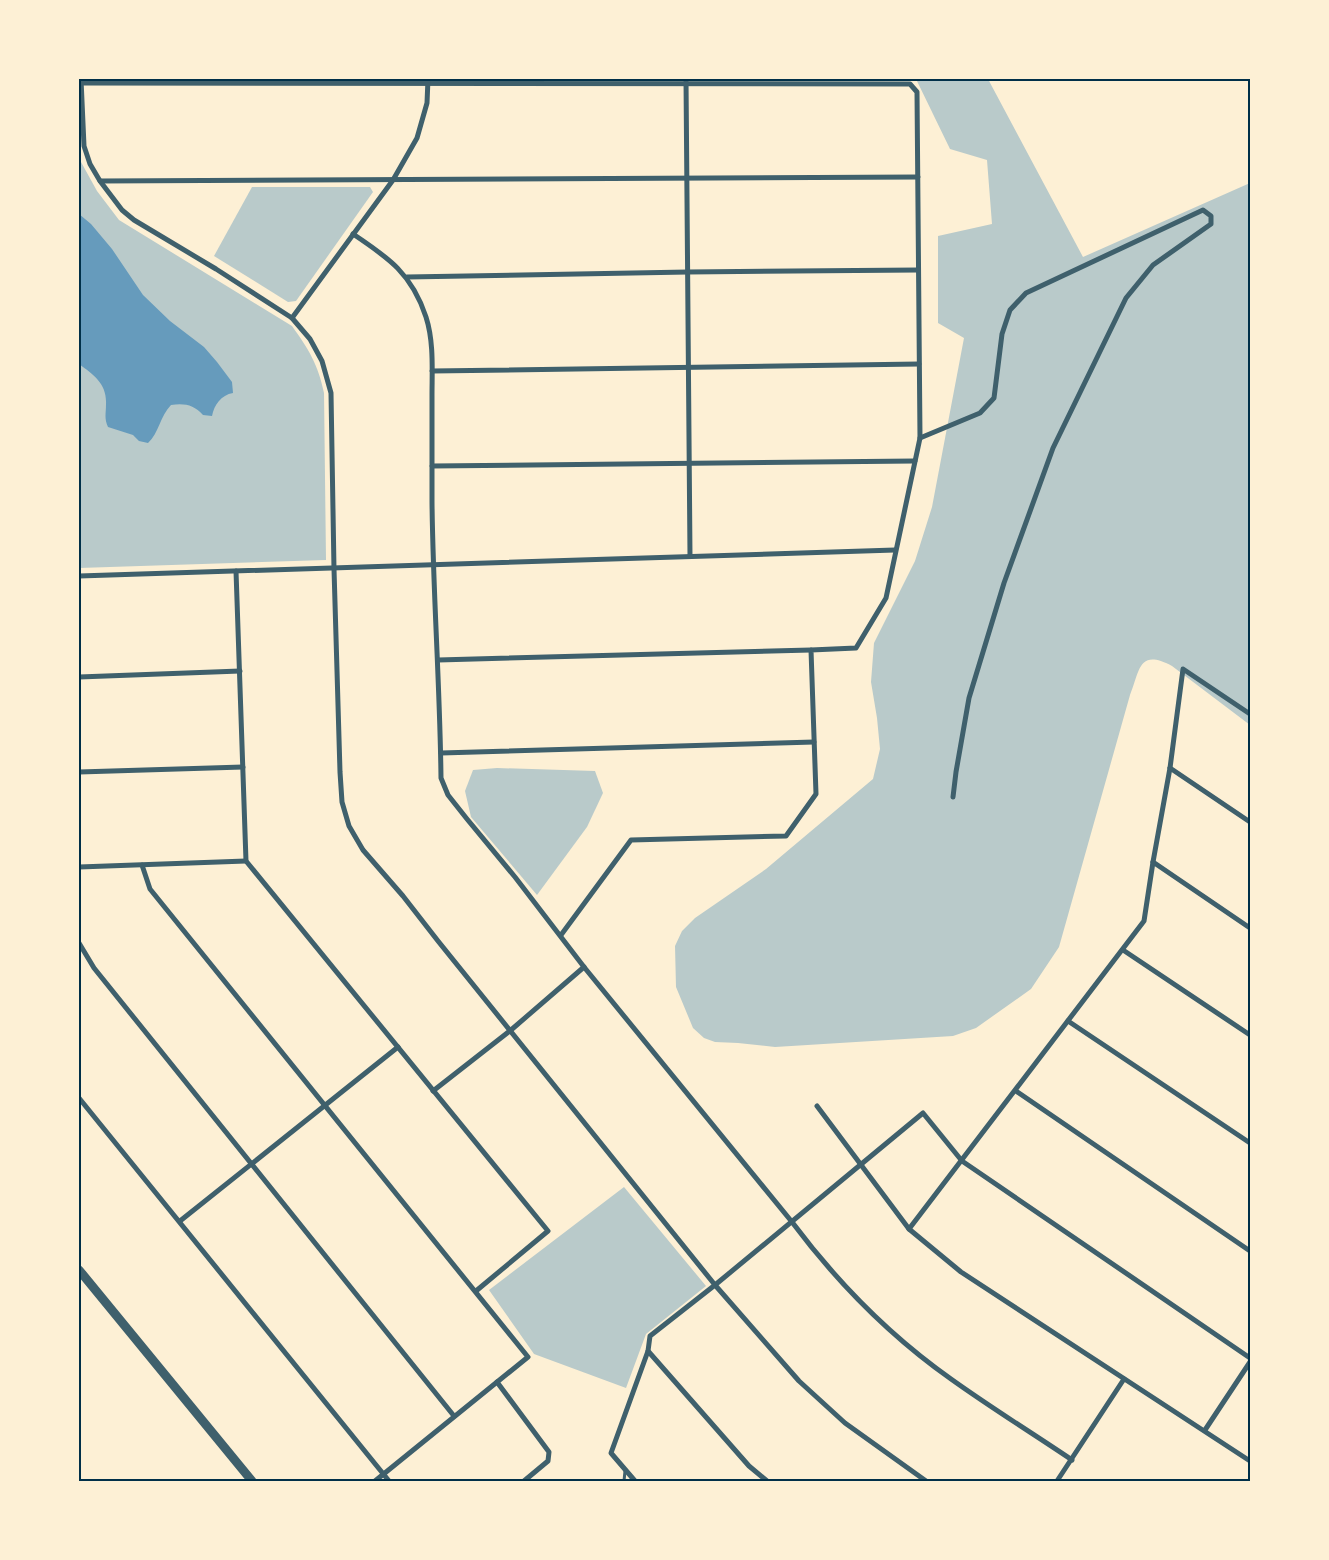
<svg xmlns="http://www.w3.org/2000/svg" width="1329" height="1560" font-family="Montserrat,sans-serif">
	<style>
		.green { fill: #b9caca }
		.water { fill: #669bbc }
		.lines { fill: none; stroke-linecap: round; stroke-linejoin: round }
		.service { stroke: #3f606c; stroke-width: 3 }
		.minor { stroke: #3f606c; stroke-width: 5 }
		.tertiary { stroke: #3f606c; stroke-width: 9 }
		.neatline { fill: none; stroke: #003049; stroke-width: 2 }
	</style>
	<rect width="100%" height="100%" fill="#fdf0d5"/>
	<!-- green -->
	<g class="green">
		<path d="M916 79H988L1083 257 1250 183V725L1172 666C1138 648 1140 671 1130 695L1059 947 1031 989 976 1028 953 1036 775 1047 738 1043 715 1042 704 1038 693 1028 676 987 675 946 682 931 695 918 766 869 873 779 880 749 877 718 871 682 874 643 915 561 932 507 964 338 938 323V236L992 224 987 160 950 149Z"/>
		<path d="M79 149 81 162 97 191 119 220 292 326C309 350 318 364 324 393L326 560 79 568Z"/>
		<polygon points="252,187 370,187 373,192 296,301 288,302 214,256"/>
		<polygon points="497,768 595,771 603,793 587,827 537,895 471,817 465,791 473,770"/>
		<polygon points="624,1187 706,1286 646,1334 626,1388 534,1354 489,1290"/>
	</g>
	<!-- water -->
	<path class="water" d="M79 214 91 224 112 249 143 295 170 321 204 347 217 362 232 382 233 393C221 395 214 405 212 416L203 415C194 405 185 403 171 405 160 416 159 433 148 443L139 441 133 435 108 427C104 418 106 414 106 404 107 384 94 375 79 364Z"/>
	<g class="lines">
		<!-- service -->
		<polyline class="service" points="624,1481 625,1471"/>
		<!-- minor -->
		<g class="minor">
			<polyline points="81,79 84,146 90,164 100,181 122,210 134,220 216,269 292,318 310,339 322,361 331,393 334,569 340,772 342,802 349,826 363,850 403,896 438,941 715,1285 799,1381 845,1423 926,1481"/>
			<polyline points="686,79 690,556"/>
			<polyline points="81,83 910,84 917,92 920,438 886,598 856,648 811,650 816,794 786,836 631,840 561,935"/>
			<polyline points="100,181 918,177"/>
			<path d="M353 234C389 258 412 274 426 317 434 342 432 370 432 396 432 431 432 466 432 502 433 594 440 686 441 778L448 795 467 819 515 877 584 967 792 1222C837 1282 890 1336 951 1379 990 1407 1032 1433 1072 1460"/>
			<polyline points="407,277 688,272 918,270"/>
			<polyline points="292,318 393,180 417,138 427,103 428,79"/>
			<polyline points="432,371 919,364"/>
			<polyline points="920,438 980,413 994,398 1002,334 1010,310 1026,293 1203,210 1211,216 1211,224 1153,265 1126,298 1053,448 1004,583 969,698 956,772 953,797"/>
			<polyline points="432,466 915,461"/>
			<polyline points="236,571 246,861 548,1231 476,1291"/>
			<polyline points="79,576 895,550"/>
			<polyline points="438,660 811,650"/>
			<polyline points="79,677 240,671"/>
			<polyline points="441,753 814,742"/>
			<polyline points="1170,768 1250,822"/>
			<polyline points="79,772 243,767"/>
			<polyline points="1153,862 1250,928"/>
			<polyline points="142,865 150,889 528,1357 375,1481"/>
			<polyline points="79,867 246,861"/>
			<polyline points="79,943 94,968 454,1416"/>
			<polyline points="1123,950 1250,1035"/>
			<polyline points="1068,1021 1250,1143"/>
			<polyline points="433,1091 511,1030 584,967"/>
			<polyline points="1016,1091 1250,1251"/>
			<polyline points="79,1098 389,1481"/>
			<polyline points="817,1106 909,1229 961,1272 1250,1461"/>
			<polyline points="180,1221 398,1047"/>
			<polyline points="909,1229 1144,921 1153,862 1170,768 1183,669 1250,714"/>
			<polyline points="497,1382 549,1452 548,1461 524,1481"/>
			<polyline points="1205,1430 1250,1362"/>
			<polyline points="635,1481 611,1453 648,1351"/>
			<polyline points="767,1481 749,1466 648,1351 650,1336 715,1285 923,1113 962,1161 1250,1358"/>
			<polyline points="1057,1481 1124,1379"/>
		</g>
		<!-- tertiary -->
		<polyline class="tertiary" points="79,1270 252,1481"/>
	</g>
	<!-- border -->
	<rect width="1329" height="1560" fill="none" stroke="#fdf0d5" stroke-width="160"/>
	<rect x="80" y="80" width="1169" height="1400" class="neatline"/>
</svg>
